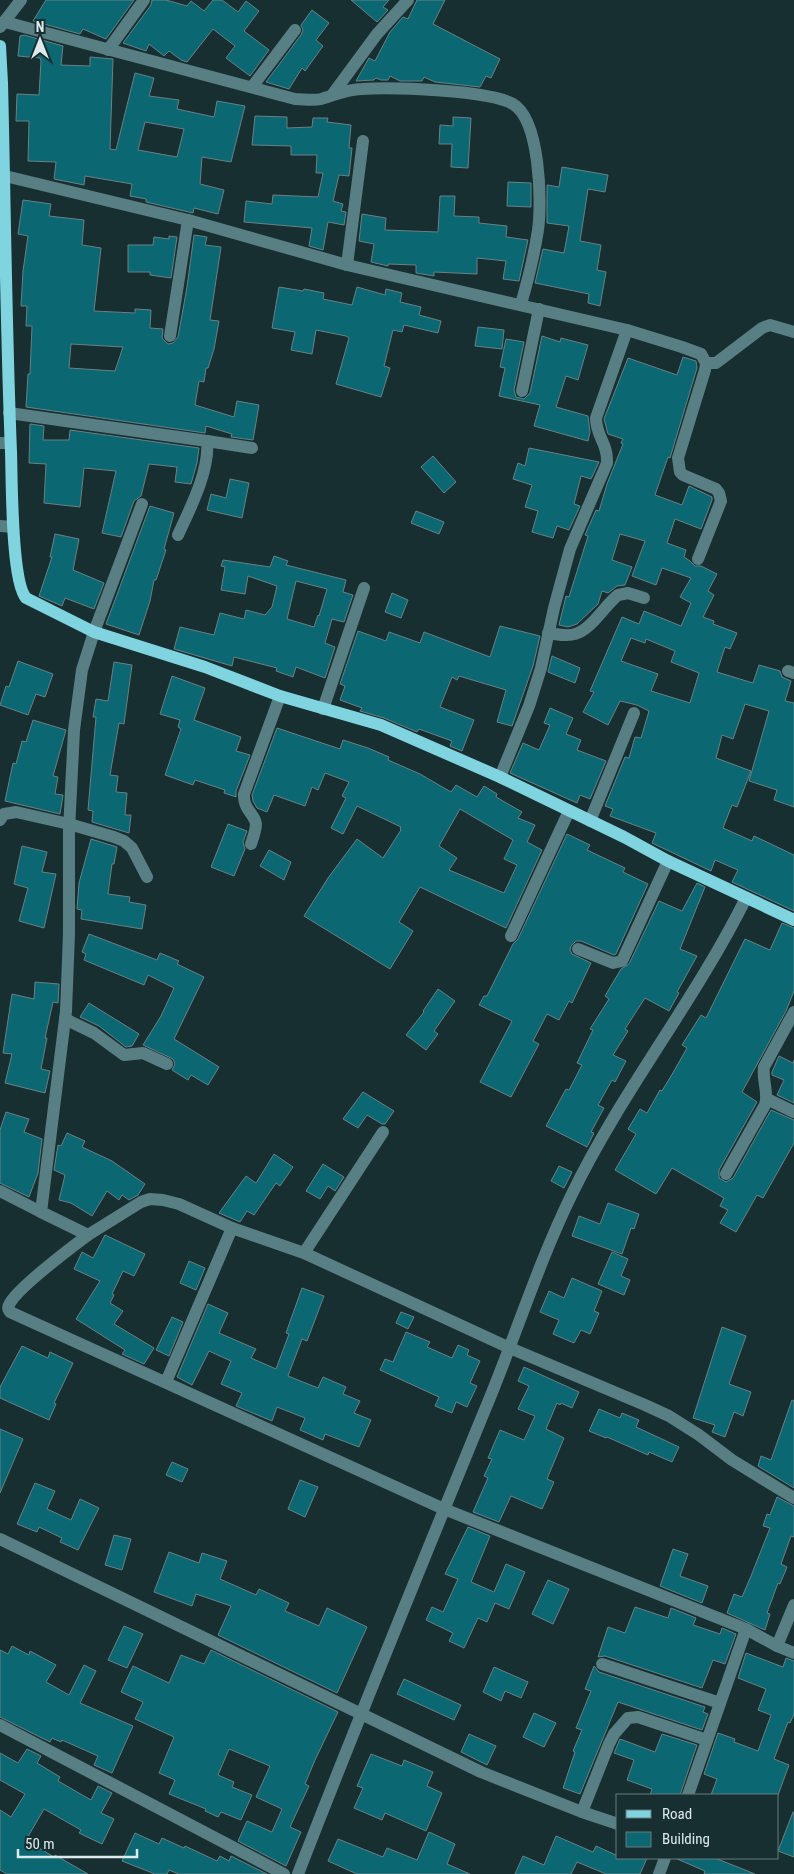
<svg xmlns="http://www.w3.org/2000/svg" width="794" height="1874" font-family="'Roboto Condensed',sans-serif">
	<style>
		.building { fill: #0b6872; stroke: #688184; fill-rule: evenodd }
		.lines { fill: none; stroke-linecap: round; stroke-linejoin: round }
		.minor { stroke: #587f84; stroke-width: 12 }
		.major { stroke: #80d4df; stroke-width: 12 }
	</style>
	<rect width="100%" height="100%" fill="#182f32"/>
	<!-- building -->
	<g class="building">
		<polygon points="46,0 134,0 106,39 83,29 80,34 33,21"/>
		<polygon points="152,0 166,0 187,6 191,1 204,11 213,0 222,0 238,12 246,1 259,11 244,31 269,50 250,76 226,58 235,46 213,29 187,62 181,60 169,51 164,56 149,44 146,51 123,43 151,5"/>
		<polygon points="351,0 389,0 383,7 388,10 377,22"/>
		<polygon points="417,0 445,0 433,24 500,59 491,78 486,76 480,87 435,82 424,77 422,81 400,81 390,76 388,80 381,80 376,78 374,80 356,81 369,58 375,61 390,32 403,17 408,19"/>
		<polygon points="312,10 329,23 316,40 323,46 305,71 302,68 289,89 266,82 301,35 303,30 301,25"/>
		<path d="M24 35 63 46 61 65 90 66V57L113 59 110 149 116 150 135 73 154 78 149 96 179 100 177 109 214 117 217 101 245 106 231 162 202 157 200 184 224 190 218 214 194 208 193 213 146 202V199L130 196 132 184 85 176 84 185 54 179 56 162 28 161 29 121H16L17 94 39 95 41 61 40 58 18 56 20 36ZM145 122 184 129 177 157 138 150Z"/>
		<polygon points="255,116 287,117 287,128 312,127 313,118 328,118 327,122 351,125 349,148 352,148 349,176 339,175 333,201 343,204 341,211 346,212 344,225 328,222 323,250 309,246 312,228 244,222 246,201 272,204 273,195 318,197 323,173 316,173 317,155 291,155 291,146 252,145"/>
		<polygon points="453,117 471,118 468,168 451,167 452,144 439,144 440,125 453,126"/>
		<polygon points="562,167 608,175 605,192 588,189 580,241 601,245 597,270 606,272 600,306 588,303 589,294 535,283 543,249 564,253 569,226 547,223 547,185 559,187"/>
		<polygon points="508,182 531,183 531,207 507,206"/>
		<polygon points="440,196 455,196 454,216 479,217 479,223 507,226 506,237 528,240 519,281 503,279 506,261 477,258 477,274 434,272 434,276 416,273 416,265 388,264 388,266 371,262 374,244 359,241 362,214 386,218 385,230 438,232"/>
		<path d="M23 200 51 204 49 216 84 220 82 245 101 248 94 311 135 313V309L151 310 150 328 163 329 162 338 168 344 173 343 178 337 187 287 194 235 207 237 205 245 221 247 210 320 219 321 214 349 208 368H206L204 382 199 381 195 405 234 417 237 401 259 405 253 440 231 437 232 434 206 426 205 433 26 407 28 374H30L32 326H26L27 306H21L23 271 28 236 18 234ZM71 344 123 347 115 371 69 368Z"/>
		<polygon points="169,236 177,237 171,278 150,275 150,272 128,272 128,245 153,245 154,237 169,239"/>
		<polygon points="279,287 303,291 304,289 324,293 323,299 352,305 357,287 385,295 386,289 402,293 400,302 421,307 419,315 441,321 438,333 404,325 402,332 393,330 384,366 390,368 381,397 336,384 349,338 346,336 316,330 312,354 291,350 295,332 272,328"/>
		<polygon points="478,327 504,330 502,349 475,346"/>
		<polygon points="542,336 560,342 561,338 588,345 578,380 566,376 556,407 588,416 590,432 588,441 534,426 540,405 499,396 505,368 500,367 506,339 524,342 514,390 516,397 524,399 530,393"/>
		<path d="M683 357 696 361 697 368 670 458 668 457 655 495 682 505 689 486 712 497V500L701 529 675 519 667 543 686 550 684 557 690 561 695 566H701L717 574 708 591 714 595 703 617 714 621 713 624 737 633 730 649 725 647 717 672 753 683 759 665 780 671 782 677 791 681 785 701 794 703V807L774 800 777 790 749 781 769 711 745 704 733 739 722 735 716 758 751 771 737 807 732 805 723 828 752 841 754 836 794 855V911L732 882 738 870 715 860 711 871 652 843 656 833 610 816 613 809 605 806 625 757 629 758 635 737 641 738 649 711 637 705 620 701 608 725 583 712 594 692 590 691 622 617 639 624 644 611 681 626 691 603 680 597 691 578 662 568 656 585 632 576 645 541 620 534 612 560 632 567 625 585 617 586 608 593 602 591 598 604 577 624 568 627 559 625 566 596 569 597 588 536 585 535 596 510 599 511 607 484 623 444 621 443 623 439 608 434 604 419 628 358 677 375ZM631 638 645 643 646 639 675 651 671 662 699 673 690 703 651 691 658 674 621 661Z"/>
		<polygon points="30,424 44,426 43,440 69,440 70,430 199,448 197,463 191,484 175,482 177,467 149,464 141,496 134,501 121,537 102,533 116,471 84,468 80,507 44,503 46,464 29,463"/>
		<polygon points="529,448 599,462 591,479 581,476 574,504 580,506 569,530 557,526 553,538 532,532 538,511 525,507 532,485 513,479 518,463 525,466"/>
		<polygon points="433,456 456,482 444,493 421,467"/>
		<polygon points="230,479 249,483 242,518 207,510 211,494 226,498"/>
		<polygon points="150,506 174,513 164,549 166,550 156,580 154,580 150,601 139,635 106,624"/>
		<polygon points="416,511 444,522 439,534 411,523"/>
		<polygon points="55,534 79,539 73,570 104,583 94,609 65,598 62,606 39,596 52,557 50,557"/>
		<path d="M274 556 288 561 286 565 346 580 343 592 353 595 344 622 332 619 325 643 335 647 325 678 296 667 293 677 276 671 277 668 234 657 232 666 174 649 180 627 214 635 220 613 244 619 246 610 265 615 272 607 277 586 248 576 245 594 221 590 225 567 221 566 223 560 270 567ZM296 581 327 589 319 616 318 615 314 627 287 619Z"/>
		<polygon points="392,593 408,600 401,618 385,612"/>
		<polygon points="500,626 540,636 533,666 512,726 497,722 506,690 459,676 457,680 452,677 440,707 474,720 462,751 450,746 452,741 419,729 417,732 384,718 360,711 362,708 340,700 345,686 340,684 358,631 386,641 389,632 420,643 424,632 490,657"/>
		<polygon points="552,656 580,668 575,683 548,672"/>
		<polygon points="18,661 53,674 45,697 36,694 28,715 0,705 6,686 9,687"/>
		<polygon points="114,662 132,665 124,724 119,723 110,775 118,776 116,792 127,793 125,815 131,815 129,833 92,822 93,811 88,810 96,717 93,717 96,699 108,701"/>
		<polygon points="172,676 205,688 194,720 241,737 236,751 250,755 236,791 236,797 224,793 225,790 195,780 193,785 165,775 181,729 178,727 180,720 160,714"/>
		<polygon points="550,708 573,718 566,734 581,740 577,750 606,761 590,799 580,795 577,803 510,773 523,743 539,750 550,725 544,723"/>
		<polygon points="33,720 66,730 53,776 58,777 55,794 63,795 60,814 5,801 13,763 16,764 22,741 26,742"/>
		<path d="M277 728 340 749 343 740 368 748 389 757 388 760 420 774 451 792 456 785 477 797 484 786 497 794 496 797 522 812 518 818 535 825 527 842 542 850 506 928 420 887 399 922 413 931 390 969 304 916 328 878 357 839 383 858 401 830 400 829 401 827 357 806 343 834 331 828 346 798 342 796 349 782 325 773 318 790 312 787 305 806 274 795 267 812 257 808 253 801 252 795ZM460 809 513 840 504 859 517 865 504 893 449 870 457 858 439 846Z"/>
		<polygon points="228,824 247,831 243,842 245,849 234,876 211,867"/>
		<polygon points="567,834 590,845 587,850 625,868 623,872 648,884 616,954 614,955 581,941 576,941 571,946 570,950 572,954 591,963 572,1003 569,1001 559,1020 547,1014 533,1041 539,1044 511,1097 480,1082 512,1021 479,1005 484,996 487,996 513,944 518,939"/>
		<polygon points="91,839 117,847 114,864 112,864 108,894 130,897 129,902 146,905 142,929 81,919 82,910 77,909 79,883"/>
		<polygon points="22,846 47,852 42,872 56,874 44,928 19,921 28,888 14,884"/>
		<polygon points="269,850 291,862 284,880 260,866"/>
		<polygon points="697,883 705,887 680,949 697,956 677,992 679,993 669,1011 645,998 625,1029 628,1031 613,1055 626,1061 615,1082 612,1080 598,1105 604,1108 591,1132 594,1133 587,1147 546,1126 566,1089 569,1090 582,1065 577,1063 593,1030 590,1029 609,999 605,996 621,969 629,964 659,901 682,911"/>
		<polygon points="782,923 794,928 794,991 786,1011 742,1092 757,1102 719,1170 719,1178 726,1182 733,1178 771,1110 794,1120 794,1143 763,1198 757,1195 736,1232 720,1223 728,1210 720,1206 724,1198 672,1168 656,1194 615,1170 636,1134 628,1129 640,1109 647,1113 660,1090 662,1091 674,1071 687,1048 682,1045 701,1015 706,1018 745,939 770,950"/>
		<polygon points="89,934 157,960 160,953 179,961 177,964 204,977 174,1039 219,1067 208,1085 191,1075 188,1080 172,1070 175,1064 173,1059 143,1045 161,1016 174,988 148,975 144,985 84,960 86,954 82,952"/>
		<polygon points="35,982 59,984 58,1003 53,1002 45,1038 47,1038 41,1069 50,1071 45,1093 5,1083 12,1054 3,1053 12,994 34,999"/>
		<polygon points="438,989 455,1001 434,1031 438,1034 426,1050 406,1035 424,1012 423,1011"/>
		<polygon points="89,1003 139,1034 132,1046 126,1047 99,1026 80,1017"/>
		<polygon points="779,1056 793,1063 794,1060 794,1103 777,1095 784,1080 772,1075 772,1072"/>
		<polygon points="363,1092 394,1111 385,1124 382,1124 367,1115 358,1128 343,1119"/>
		<polygon points="6,1112 29,1119 24,1132 42,1139 38,1173 29,1197 0,1183 0,1130"/>
		<polygon points="67,1133 85,1141 82,1147 112,1161 145,1184 138,1195 129,1200 122,1195 119,1200 107,1191 92,1216 71,1203 59,1200 65,1175 54,1170 58,1145 61,1146"/>
		<polygon points="274,1154 293,1167 280,1186 276,1183 254,1215 247,1211 240,1222 219,1213 246,1176 256,1183"/>
		<polygon points="323,1164 344,1177 335,1191 328,1186 320,1199 306,1191"/>
		<polygon points="559,1166 572,1172 564,1188 551,1181"/>
		<polygon points="608,1203 639,1214 634,1229 631,1228 622,1254 572,1236 579,1216 600,1224"/>
		<polygon points="105,1235 145,1254 134,1276 123,1271 112,1294 114,1295 110,1303 123,1311 114,1324 154,1348 144,1364 122,1354 125,1350 76,1319 100,1281 74,1269 82,1252 93,1258"/>
		<polygon points="612,1252 628,1259 621,1276 630,1280 624,1295 598,1284"/>
		<polygon points="189,1261 205,1268 196,1290 180,1283"/>
		<polygon points="572,1278 602,1291 594,1311 599,1313 590,1334 581,1330 574,1343 553,1334 559,1320 540,1312 549,1291 564,1298"/>
		<polygon points="302,1288 324,1296 307,1341 302,1339 288,1376 318,1388 323,1377 346,1387 343,1394 360,1401 354,1413 371,1420 359,1447 325,1434 323,1440 300,1430 305,1418 277,1407 272,1421 236,1406 242,1393 221,1384 231,1361 209,1351 192,1385 177,1377 208,1304 228,1313 219,1333 256,1349 251,1358 276,1369 289,1334 286,1333"/>
		<polygon points="401,1312 414,1317 408,1329 396,1323"/>
		<polygon points="172,1317 183,1322 169,1356 156,1350"/>
		<polygon points="722,1327 746,1336 729,1384 751,1392 743,1416 734,1412 725,1437 712,1432 715,1425 693,1418"/>
		<polygon points="406,1332 430,1342 427,1347 452,1358 458,1345 469,1350 467,1355 480,1361 470,1383 477,1386 467,1407 456,1402 452,1413 435,1406 439,1397 380,1370 385,1359 393,1362"/>
		<polygon points="22,1346 48,1358 50,1352 73,1363 54,1403 56,1404 49,1420 0,1398 0,1387"/>
		<polygon points="524,1367 579,1392 572,1408 561,1403 560,1405 557,1403 546,1429 564,1438 547,1479 554,1482 542,1509 511,1496 499,1522 473,1512 488,1478 484,1476 492,1459 488,1458 500,1430 524,1440 535,1416 518,1409 529,1386 518,1381"/>
		<polygon points="792,1400 794,1401 794,1488 758,1466 761,1456 771,1460"/>
		<polygon points="599,1409 620,1418 622,1413 639,1420 636,1427 679,1447 672,1462 649,1452 648,1455 607,1437 606,1438 589,1431"/>
		<polygon points="0,1429 23,1439 0,1493"/>
		<polygon points="172,1462 188,1469 182,1482 166,1475"/>
		<polygon points="300,1480 318,1487 305,1517 288,1509"/>
		<polygon points="35,1483 55,1491 47,1509 71,1520 80,1499 99,1508 78,1550 60,1542 62,1538 39,1527 37,1532 17,1524"/>
		<polygon points="777,1497 794,1506 794,1537 791,1536 781,1564 787,1567 780,1584 778,1583 767,1613 770,1614 765,1630 727,1613 734,1594 742,1597 751,1576 770,1528 763,1526 767,1514 770,1515"/>
		<polygon points="468,1527 490,1536 471,1582 494,1592 506,1564 525,1572 509,1609 495,1603 487,1622 478,1618 464,1648 449,1641 453,1633 426,1620 432,1607 443,1612 458,1579 445,1574"/>
		<polygon points="114,1535 131,1539 122,1570 105,1565"/>
		<polygon points="673,1549 688,1554 680,1576 708,1586 702,1603 660,1586"/>
		<polygon points="169,1552 199,1563 202,1553 227,1561 220,1579 256,1595 259,1589 289,1603 285,1611 319,1626 327,1608 367,1627 337,1693 218,1635 231,1606 196,1594 192,1606 154,1592"/>
		<polygon points="548,1580 569,1589 553,1624 532,1614"/>
		<polygon points="635,1607 668,1618 671,1608 696,1618 693,1625 720,1634 722,1628 736,1634 725,1664 713,1660 702,1688 605,1656 598,1657 608,1627 625,1633"/>
		<polygon points="124,1626 143,1634 127,1668 108,1660"/>
		<polygon points="12,1646 29,1655 30,1651 56,1665 46,1682 69,1695 84,1665 96,1671 80,1703 133,1726 112,1773 94,1765 98,1756 62,1740 61,1742 52,1738 50,1742 0,1717 0,1650 8,1654"/>
		<polygon points="211,1650 338,1712 315,1760 305,1784 309,1786 290,1827 301,1832 286,1866 238,1841 247,1821 272,1832 282,1809 256,1797 270,1766 229,1749 218,1775 234,1782 232,1787 252,1795 241,1820 221,1812 218,1817 205,1811 206,1809 169,1794 175,1780 159,1773 174,1737 135,1719 143,1702 121,1692 133,1666 169,1683 181,1655 204,1664"/>
		<polygon points="746,1653 783,1667 786,1658 794,1661 794,1714 790,1723 788,1722 774,1759 789,1765 778,1795 711,1795 717,1779 704,1774 718,1733 735,1739 734,1742 758,1751 771,1715 758,1710 766,1689 738,1678"/>
		<polygon points="594,1666 599,1672 705,1707 703,1712 708,1714 702,1730 618,1702 580,1794 563,1788 575,1752 573,1751 582,1730 576,1728 591,1691 585,1689"/>
		<polygon points="494,1667 528,1682 521,1698 505,1691 501,1701 483,1692"/>
		<polygon points="404,1679 461,1705 454,1720 397,1694"/>
		<polygon points="534,1713 556,1723 544,1747 523,1737"/>
		<polygon points="469,1734 496,1746 487,1765 461,1752"/>
		<polygon points="662,1734 697,1745 680,1795 650,1795 652,1789 627,1780 634,1760 614,1753 620,1739 655,1752"/>
		<polygon points="27,1749 41,1756 37,1763 60,1777 58,1781 91,1800 98,1786 112,1793 101,1813 114,1819 102,1844 79,1833 81,1830 44,1809 26,1840 54,1857 55,1855 88,1874 7,1874 0,1870 0,1810 11,1817 25,1794 0,1780 0,1753 18,1763"/>
		<polygon points="371,1754 402,1766 404,1760 433,1772 427,1786 442,1793 426,1831 385,1813 382,1820 354,1808 363,1788 357,1786"/>
		<polygon points="793,1812 794,1812 794,1857 778,1851"/>
		<polygon points="429,1832 455,1844 447,1864 470,1874 357,1874 328,1861 338,1839 383,1857 387,1848 417,1860"/>
		<polygon points="135,1833 159,1844 162,1838 184,1848 185,1846 217,1861 220,1856 229,1861 231,1856 267,1874 179,1874 169,1870 167,1874 155,1874 122,1861"/>
		<polygon points="556,1836 593,1852 596,1846 618,1856 618,1858 647,1858 640,1874 606,1874 577,1862 571,1874 515,1874 523,1856 544,1865"/>
		<polygon points="675,1858 715,1858 755,1874 704,1874 705,1871"/>
	</g>
	<g class="lines">
		<!-- minor -->
		<g class="minor">
			<path d="M5 22 295 99C303 99 313 101 321 99 335 95 347 89 362 89 392 87 489 90 513 104 540 120 542 201 538 230 534 256 528 280 521 304"/>
			<polyline points="0,27 21,0"/>
			<polyline points="108,50 144,0"/>
			<polyline points="252,87 295,30"/>
			<polyline points="332,95 377,34 408,0"/>
			<polyline points="5,176 188,220 347,265 627,330 682,347 701,354 706,363 705,370 678,458 680,472 683,475 716,489 719,493 721,501 698,559"/>
			<polyline points="347,265 363,141"/>
			<polyline points="170,336 188,220"/>
			<polyline points="706,363 716,363 762,328 770,325 794,332"/>
			<polyline points="522,391 539,309"/>
			<path d="M9 413 207 441C210 470 190 509 178 535"/>
			<polyline points="207,441 252,448"/>
			<polyline points="0,443 10,443"/>
			<polyline points="142,504 94,632 82,670 74,730 69,830 69,934 66,1011 41,1212 88,1235 141,1202 150,1199 163,1200 179,1204 232,1228 304,1253 510,1348 645,1405 669,1416 699,1435 732,1460 794,1498"/>
			<polyline points="0,526 13,527"/>
			<path d="M548 633C557 634 567 637 575 634 591 630 605 605 618 595L628 593 644 598"/>
			<polyline points="788,671 794,673"/>
			<polyline points="323,709 364,588"/>
			<path d="M500 777 529 706 541 668 554 608 570 549 607 463C608 443 596 437 596 418L627 330"/>
			<polyline points="0,820 4,814 16,812 69,824 114,837 124,841 132,848 147,877"/>
			<polyline points="590,821 634,713"/>
			<path d="M251 844C253 838 256 830 256 824 255 814 243 810 244 794L280 696"/>
			<polyline points="511,936 569,811"/>
			<polyline points="578,949 613,963 622,961 668,861"/>
			<polyline points="65,1019 94,1033 124,1055 143,1053 167,1064"/>
			<polyline points="767,1099 794,1112"/>
			<path d="M726 1174 765 1105C769 1093 762 1081 764 1067L794 1012"/>
			<polyline points="0,1191 41,1212"/>
			<path d="M88 1235C72 1247 15 1290 9 1305 7 1309 8 1309 10 1312L444 1509 746 1629 777 1646"/>
			<polyline points="304,1253 383,1132"/>
			<polyline points="166,1382 232,1228"/>
			<polyline points="0,1539 481,1772 582,1812 618,1824"/>
			<polyline points="794,1605 777,1646 794,1653"/>
			<polyline points="602,1664 720,1703"/>
			<polyline points="0,1725 284,1874"/>
			<polyline points="688,1795 746,1629"/>
			<polyline points="582,1812 609,1744 614,1734 628,1718 638,1717 707,1740"/>
			<path d="M298 1874C358 1719 421 1566 484 1412 514 1341 537 1266 571 1196 621 1092 695 1001 746 898"/>
			<polyline points="659,1874 665,1858"/>
		</g>
		<!-- major -->
		<path class="major" d="M0 46 2 83C5 206 6 329 11 452 12 479 11 581 26 598L94 632 205 667 280 696 381 725 500 777 624 837 668 861 794 920"/>
	</g>
	<!-- legend -->
	<rect x="616" y="1794" width="162" height="65" fill="#182f32" stroke="#677a7c"/>
	<rect x="626" y="1810" width="25" height="8" fill="#80d4df" stroke="#677a7c"/>
	<text x="662" y="1819" font-size="15" fill="#ddeaec">Road</text>
	<rect x="626" y="1832" width="25" height="15" fill="#0b6872" stroke="#677a7c"/>
	<text x="662" y="1844" font-size="15" fill="#ddeaec">Building</text>
	<!-- north arrow -->
	<g transform="translate(40 40)" stroke="#182f32" stroke-width="4" paint-order="stroke">
	<path d="M0-4L9 19L0 12L-9 19Z" fill="#ddeaec"/>
	<text y="-8" font-size="14" font-weight="bold" text-anchor="middle" fill="#ddeaec">N</text>
	</g>
	<!-- scale -->
	<path d="M18 1849v8h119v-8" fill="none" stroke="#ddeaec" stroke-width="2.5"/>
	<text x="25" y="1849" font-size="15" fill="#ddeaec" stroke="#182f32" stroke-width="4" paint-order="stroke">50 m</text>
</svg>
